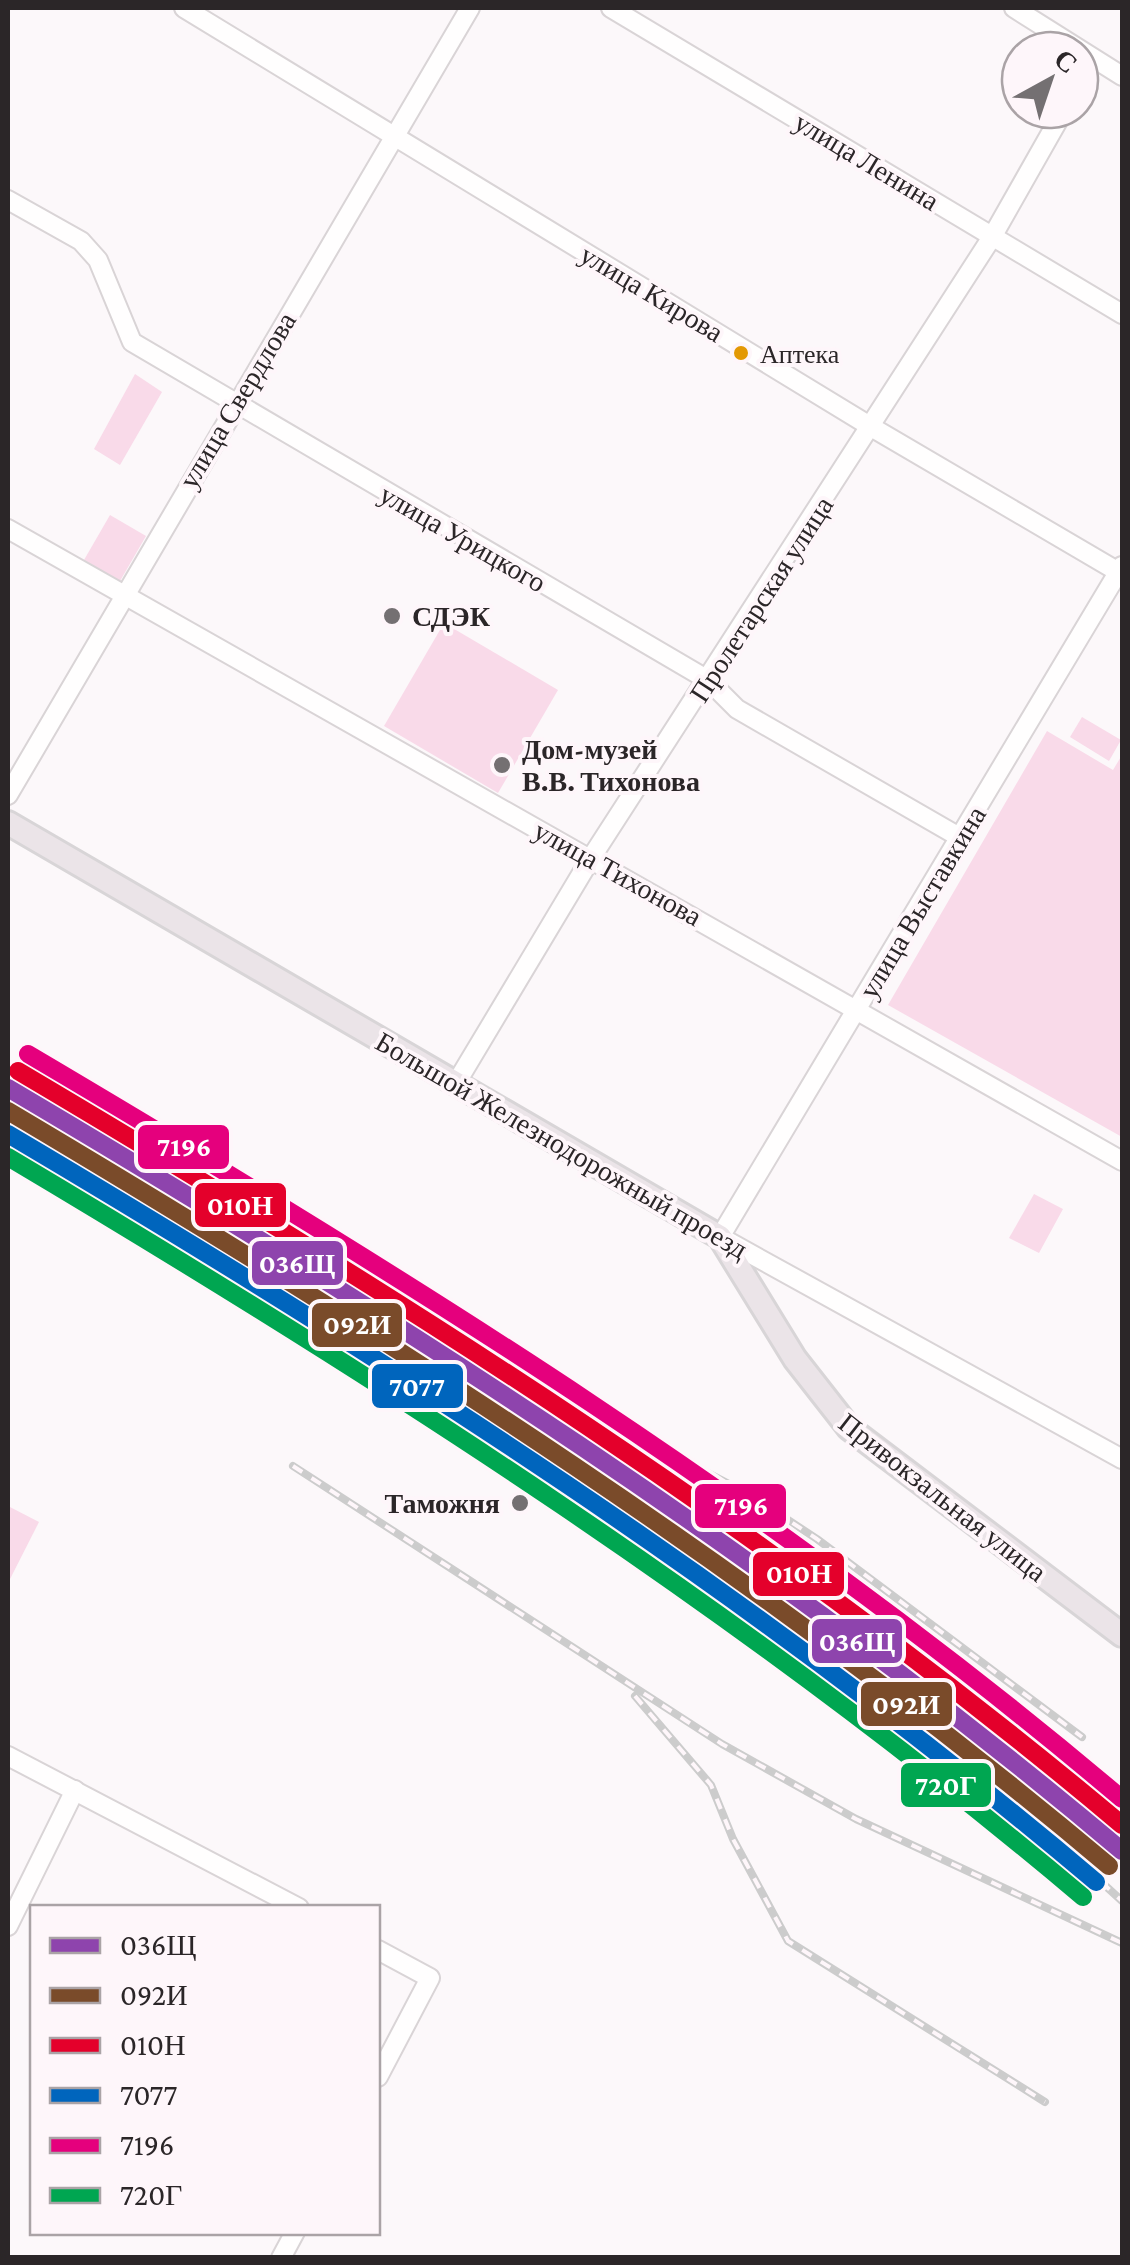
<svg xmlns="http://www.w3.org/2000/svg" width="1130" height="2265" font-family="'Crimson Pro',serif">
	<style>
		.green { fill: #f9dae9 }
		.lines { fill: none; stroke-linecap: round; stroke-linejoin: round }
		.minor-casing { stroke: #d9d4d6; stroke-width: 22 }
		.major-casing { stroke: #d8d5d7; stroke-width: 28 }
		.minor { stroke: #fffefe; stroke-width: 18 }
		.major { stroke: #ebe4e8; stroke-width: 22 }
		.rail-casing { stroke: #ccc; stroke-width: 8 }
		.rail { stroke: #fef6fa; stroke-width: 4; stroke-dasharray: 11; stroke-linecap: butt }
		.rail-1-casing { stroke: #fef6fa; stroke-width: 25 }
		.rail-2-casing { stroke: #fef6fa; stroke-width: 25 }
		.rail-3-casing { stroke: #fef6fa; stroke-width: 25 }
		.rail-4-casing { stroke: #fef6fa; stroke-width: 25 }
		.rail-5-casing { stroke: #fef6fa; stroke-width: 25 }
		.rail-6-casing { stroke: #fef6fa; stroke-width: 25 }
		.rail-1 { stroke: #8e44ad; stroke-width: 18 }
		.rail-2 { stroke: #7a4b2a; stroke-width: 18 }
		.rail-3 { stroke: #e4002b; stroke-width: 18 }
		.rail-4 { stroke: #0065bd; stroke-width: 18 }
		.rail-5 { stroke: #e5007d; stroke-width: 18 }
		.rail-6 { stroke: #00a651; stroke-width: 18 }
		.bus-dot { fill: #e39904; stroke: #fef6fa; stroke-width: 4 }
		.poi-dot { fill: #747072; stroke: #fef6fa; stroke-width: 4 }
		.labels { text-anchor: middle; stroke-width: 8; stroke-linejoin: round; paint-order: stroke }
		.bus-label { font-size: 26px; fill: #2b2628; stroke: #fef6fa; text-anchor: start }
		.street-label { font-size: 28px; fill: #2b2628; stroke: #fef6fa }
		.poi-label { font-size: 28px; font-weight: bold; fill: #2b2628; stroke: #fef6fa; text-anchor: start }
		.line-badge { stroke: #fef6fa; stroke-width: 4 }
		.badge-label { font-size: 28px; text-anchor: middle; font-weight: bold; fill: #fff }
	</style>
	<rect width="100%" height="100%" fill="#fcf8fa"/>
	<!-- green -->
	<g class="green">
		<polygon points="135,374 162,392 120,465 94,449"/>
		<polygon points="110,515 146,536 120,581 84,560"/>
		<polygon points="444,623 558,690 498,793 384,726"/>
		<polygon points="1082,717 1121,740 1109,761 1070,737"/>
		<polygon points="1047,731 1113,770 1122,755 1122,1137 888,1005"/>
		<polygon points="1034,1194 1063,1209 1039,1253 1009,1238"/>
		<polygon points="8,1506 39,1522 8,1583"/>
	</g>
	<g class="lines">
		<defs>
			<g id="minor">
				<polyline points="184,8 873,428 1122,574"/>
				<polyline points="611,8 1122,314"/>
				<polyline points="1014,8 1122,76"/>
				<polyline points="1080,57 1080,74"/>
				<polyline points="8,200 81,241 98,260 132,342 708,680 737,709 961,838"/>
				<polyline points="8,529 1122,1161"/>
				<polyline points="1122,566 720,1237 1122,1459"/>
				<polyline points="8,795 470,8"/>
				<polyline points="455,1085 591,858 992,237 1064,110"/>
				<polyline points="8,1756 299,1908"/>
				<polyline points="8,1926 75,1790"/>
				<polyline points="378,1950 430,1978 378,2077"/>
				<polyline points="281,2258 295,2232"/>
			</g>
			<polyline id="major" points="8,823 720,1237 795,1359 849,1428 1122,1635"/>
		</defs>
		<!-- minor casing -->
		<use href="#minor" class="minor-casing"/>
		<!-- major casing -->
		<use href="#major" class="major-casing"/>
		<!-- minor -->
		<use href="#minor" class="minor"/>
		<!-- major -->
		<use href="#major" class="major"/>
		<defs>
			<g id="rail">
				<polyline points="386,1347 597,1480"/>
				<polyline points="639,1437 750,1495 817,1539 1082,1737"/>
				<polyline points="293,1466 722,1744 856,1819 1122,1943"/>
				<polyline points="585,1472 873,1685 977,1768 1122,1901"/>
				<polyline points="635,1696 711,1785 733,1839 788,1941 1045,2102"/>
			</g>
		</defs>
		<!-- rail casing -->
		<use href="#rail" class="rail-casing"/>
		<!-- rail -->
		<use href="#rail" class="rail"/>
		<defs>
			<path id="rail-1" d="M8 1088C397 1318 776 1559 1122 1851"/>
			<path id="rail-2" d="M8 1111C392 1339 767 1578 1109 1866"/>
			<path id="rail-3" d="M18 1071C403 1299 780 1537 1122 1825"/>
			<path id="rail-4" d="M8 1134C388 1359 758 1596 1096 1882"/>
			<path id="rail-5" d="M28 1054C409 1279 785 1513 1122 1799"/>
			<path id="rail-6" d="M8 1157C383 1380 749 1615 1083 1897"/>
		</defs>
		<!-- rail-1 casing -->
		<use href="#rail-1" class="rail-1-casing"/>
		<!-- rail-2 casing -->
		<use href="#rail-2" class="rail-2-casing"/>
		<!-- rail-3 casing -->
		<use href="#rail-3" class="rail-3-casing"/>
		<!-- rail-4 casing -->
		<use href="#rail-4" class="rail-4-casing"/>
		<!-- rail-5 casing -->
		<use href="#rail-5" class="rail-5-casing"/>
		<!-- rail-6 casing -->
		<use href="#rail-6" class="rail-6-casing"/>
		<!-- rail-1 -->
		<use href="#rail-1" class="rail-1"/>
		<!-- rail-2 -->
		<use href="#rail-2" class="rail-2"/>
		<!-- rail-3 -->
		<use href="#rail-3" class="rail-3"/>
		<!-- rail-4 -->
		<use href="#rail-4" class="rail-4"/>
		<!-- rail-5 -->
		<use href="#rail-5" class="rail-5"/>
		<!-- rail-6 -->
		<use href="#rail-6" class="rail-6"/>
	</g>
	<!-- markers -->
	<circle class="bus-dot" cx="741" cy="353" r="9"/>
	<g class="poi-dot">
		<circle cx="392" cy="616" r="10"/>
		<circle cx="502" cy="765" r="10"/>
		<circle cx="520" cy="1503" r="10"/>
	</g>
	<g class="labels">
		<!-- bus labels -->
		<g class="bus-label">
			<text x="760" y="363">Аптека</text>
		</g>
		<!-- street labels -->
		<g class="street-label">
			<text transform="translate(867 161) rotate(31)" y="10">улица Ленина</text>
			<text transform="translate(652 293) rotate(31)" y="10">улица Кирова</text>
			<text transform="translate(237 400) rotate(-59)" y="10">улица Свердлова</text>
			<text transform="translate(463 538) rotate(30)" y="10">улица Урицкого</text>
			<text transform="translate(761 599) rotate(-57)" y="10">Пролетарская улица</text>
			<text transform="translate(618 873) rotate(29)" y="10">улица Тихонова</text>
			<text transform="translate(922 902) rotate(-59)" y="10">улица Выставкина</text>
			<text transform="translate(562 1145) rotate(30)" y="10">Большой Железнодорожный проезд</text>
			<text transform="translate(943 1497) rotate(38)" y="10">Привокзальная улица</text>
		</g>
		<!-- poi labels -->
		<g class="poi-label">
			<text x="412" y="626">СДЭК</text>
			<text x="522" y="759">Дом-музей<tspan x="522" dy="32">В.В. Тихонова</tspan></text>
			<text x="500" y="1513" text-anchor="end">Таможня</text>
		</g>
	</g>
	<g class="line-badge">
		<rect x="136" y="1123" width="95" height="48" rx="10" fill="#e5007d"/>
		<rect x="193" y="1181" width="95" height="48" rx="10" fill="#e4002b"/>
		<rect x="250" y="1239" width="95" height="48" rx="10" fill="#8e44ad"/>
		<rect x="310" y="1301" width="94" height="48" rx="10" fill="#7a4b2a"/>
		<rect x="370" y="1362" width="95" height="48" rx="10" fill="#0065bd"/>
		<rect x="693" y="1482" width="95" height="48" rx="10" fill="#e5007d"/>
		<rect x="751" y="1550" width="95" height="48" rx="10" fill="#e4002b"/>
		<rect x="810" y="1617" width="94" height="48" rx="10" fill="#8e44ad"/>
		<rect x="859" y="1680" width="95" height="48" rx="10" fill="#7a4b2a"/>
		<rect x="899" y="1761" width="94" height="48" rx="10" fill="#00a651"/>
	</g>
	<g class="badge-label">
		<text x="184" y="1156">7196</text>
		<text x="240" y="1215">010Н</text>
		<text x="297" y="1273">036Щ</text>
		<text x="357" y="1334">092И</text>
		<text x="417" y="1396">7077</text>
		<text x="741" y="1515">7196</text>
		<text x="799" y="1583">010Н</text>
		<text x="857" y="1651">036Щ</text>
		<text x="906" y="1714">092И</text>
		<text x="946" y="1795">720Г</text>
	</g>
	<!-- border -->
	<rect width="1130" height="2265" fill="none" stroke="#2b2628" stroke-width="20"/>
	<!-- legend -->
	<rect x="30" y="1905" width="350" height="330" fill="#fef6fa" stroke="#aaa3a6" stroke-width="2.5"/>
	<rect x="50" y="1938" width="50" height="15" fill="#8e44ad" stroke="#aaa3a6" stroke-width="2.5"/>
	<text x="120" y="1955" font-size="30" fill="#2b2628">036Щ</text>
	<rect x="50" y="1988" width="50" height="15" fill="#7a4b2a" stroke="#aaa3a6" stroke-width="2.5"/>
	<text x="120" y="2005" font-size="30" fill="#2b2628">092И</text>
	<rect x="50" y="2038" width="50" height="15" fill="#e4002b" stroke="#aaa3a6" stroke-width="2.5"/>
	<text x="120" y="2055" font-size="30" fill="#2b2628">010Н</text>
	<rect x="50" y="2088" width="50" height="15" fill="#0065bd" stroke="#aaa3a6" stroke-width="2.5"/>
	<text x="120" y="2105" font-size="30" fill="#2b2628">7077</text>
	<rect x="50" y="2138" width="50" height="15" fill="#e5007d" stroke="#aaa3a6" stroke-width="2.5"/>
	<text x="120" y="2155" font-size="30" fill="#2b2628">7196</text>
	<rect x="50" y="2188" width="50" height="15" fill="#00a651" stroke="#aaa3a6" stroke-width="2.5"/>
	<text x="120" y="2205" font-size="30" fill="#2b2628">720Г</text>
	<!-- north arrow -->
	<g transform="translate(1050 80) rotate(40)"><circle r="48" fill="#fef6fa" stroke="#aaa3a6" stroke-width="2.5"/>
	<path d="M0-8L18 38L0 25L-18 38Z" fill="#747072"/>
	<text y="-15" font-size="28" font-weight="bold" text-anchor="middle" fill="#2b2628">С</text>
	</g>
</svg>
